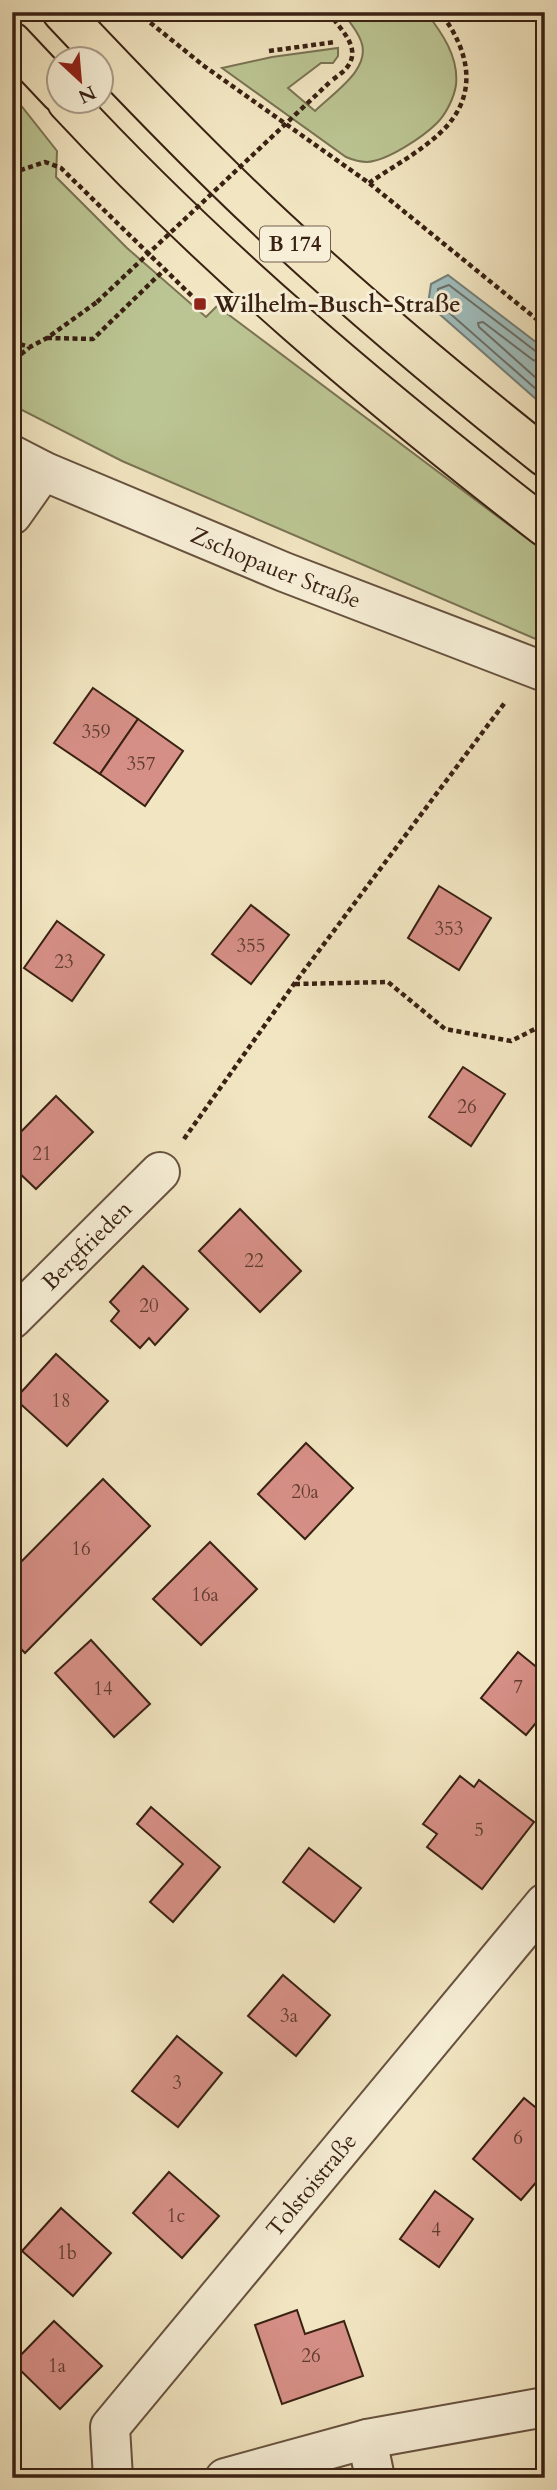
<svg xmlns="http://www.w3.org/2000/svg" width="557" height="2490" font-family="Cardo,serif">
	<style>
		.green { fill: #bbc593; stroke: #7a7353; stroke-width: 2 }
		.water { fill: #9fbdbc; stroke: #767f78; stroke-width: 2 }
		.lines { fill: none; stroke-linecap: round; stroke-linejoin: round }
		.shore { stroke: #6c6f68; stroke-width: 2 }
		.building { fill: #d68f86; stroke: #392113; stroke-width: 2 }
		.minor-casing { stroke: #67523f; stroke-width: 42 }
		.trunk-casing { stroke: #392113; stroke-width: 42 }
		.path { stroke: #392113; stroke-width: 4.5; stroke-dasharray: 5 3.5; stroke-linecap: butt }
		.minor { stroke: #f7efd7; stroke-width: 38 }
		.trunk { stroke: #f2e6c2; stroke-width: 38 }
		.path-bridge { stroke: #392113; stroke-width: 4.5; stroke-dasharray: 5 3.5; stroke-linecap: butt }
		.poi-dot { fill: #8f2418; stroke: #f7efd7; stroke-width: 2.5 }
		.labels { text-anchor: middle; stroke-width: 6; stroke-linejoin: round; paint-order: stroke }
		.number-label { font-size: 19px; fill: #603c30 }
		.shield { fill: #f7efd7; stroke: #725f4e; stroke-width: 2 }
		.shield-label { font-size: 21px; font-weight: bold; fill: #392113 }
		.poi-label { font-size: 23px; font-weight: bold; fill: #392113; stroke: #f7efd7; text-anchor: start }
		.street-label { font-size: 23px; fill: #392113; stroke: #f7efd7 }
	</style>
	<rect width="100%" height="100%" fill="#f2e6c2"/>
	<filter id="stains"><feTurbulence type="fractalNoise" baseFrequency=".00286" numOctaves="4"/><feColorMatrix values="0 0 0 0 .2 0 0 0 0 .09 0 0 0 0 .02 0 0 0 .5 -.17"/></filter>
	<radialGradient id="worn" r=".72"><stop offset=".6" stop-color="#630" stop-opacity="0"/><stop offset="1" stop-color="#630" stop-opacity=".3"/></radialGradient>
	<!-- green -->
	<g class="green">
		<path d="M342 12H426C442 33 459 57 456 85 454 98 446 114 437 123 423 137 387 161 367 162 360 162 353 160 346 157L222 68 272 57 338 48V56L333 63H321L288 88 315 111C333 93 372 69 361 41 357 30 349 21 342 12Z"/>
		<polygon points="12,94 57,151 56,177 127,248 206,317 217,306 545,552 545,643 122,461 12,405"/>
	</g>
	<!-- water -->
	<polygon class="water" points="448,275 545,349 545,407 428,304 431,284"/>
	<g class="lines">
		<!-- shore -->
		<g class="shore">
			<polyline points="545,354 538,353 449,285 438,289 437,302 545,397"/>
			<polyline points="545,363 533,360 483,322 478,323 479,327 545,386"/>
		</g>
	</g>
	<!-- building -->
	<g class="building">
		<polygon points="93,688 138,719 100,774 54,743"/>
		<polygon points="138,719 183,751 145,806 100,774"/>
		<polygon points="439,886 491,918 459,970 408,938"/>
		<polygon points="251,905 289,935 251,984 212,954"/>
		<polygon points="57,921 104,955 72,1001 24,968"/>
		<polygon points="463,1067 505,1094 471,1146 429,1117"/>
		<polygon points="56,1096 93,1132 36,1189 12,1166 12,1141"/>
		<polygon points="240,1209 301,1271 260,1312 199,1251"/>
		<polygon points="143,1266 188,1309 155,1345 149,1338 140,1348 111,1321 119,1311 110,1302"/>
		<polygon points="56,1354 108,1401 67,1446 15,1399"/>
		<polygon points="306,1443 353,1488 305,1539 258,1494"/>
		<polygon points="103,1479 150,1526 25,1653 12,1640 12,1571"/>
		<polygon points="210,1542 257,1589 201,1645 153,1599"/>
		<polygon points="91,1640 150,1704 114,1737 55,1673"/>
		<polygon points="518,1652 545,1674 545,1712 526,1735 481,1698"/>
		<polygon points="460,1776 474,1787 479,1780 534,1822 482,1889 427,1847 437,1834 423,1824"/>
		<polygon points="151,1807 220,1867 173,1922 150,1902 183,1864 137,1824"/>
		<polygon points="309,1848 361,1888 334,1922 283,1882"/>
		<polygon points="283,1975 330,2015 296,2056 248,2016"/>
		<polygon points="177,2036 222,2073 178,2127 132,2091"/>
		<polygon points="524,2098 545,2115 545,2172 521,2200 473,2159"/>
		<polygon points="169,2172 219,2216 182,2258 133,2213"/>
		<polygon points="435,2191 473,2219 439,2267 400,2239"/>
		<polygon points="61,2208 111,2253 73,2296 22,2251"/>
		<polygon points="297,2310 305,2334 344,2321 363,2376 282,2404 255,2325"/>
		<polygon points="54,2321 102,2366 60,2409 13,2363"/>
	</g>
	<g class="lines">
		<defs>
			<g id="minor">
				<path id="s1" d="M12 455 43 471 284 572 545 672"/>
				<polyline points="12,515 43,471"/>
				<path id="s2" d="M12 1319 160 1172"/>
				<polyline points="367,2439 375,2478"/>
				<path id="s3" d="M113 2478 110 2427 545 1903"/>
				<polyline points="225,2478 367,2439 545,2407"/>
			</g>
			<g id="trunk">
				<path d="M62 12C126 80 191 148 259 212 350 298 447 379 545 457"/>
				<polyline points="12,42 60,93"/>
				<path d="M67 102C212 258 376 396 545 527"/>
			</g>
		</defs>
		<!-- minor casing -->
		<use href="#minor" class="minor-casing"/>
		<!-- trunk casing -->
		<use href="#trunk" class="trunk-casing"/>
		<!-- path -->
		<g class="path">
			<polyline points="137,12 204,66 369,183 545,326"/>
			<path d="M329 12C338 28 362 46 348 66 344 72 336 77 331 81"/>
			<polyline points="269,51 335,42"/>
			<polyline points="12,173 45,162 61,168 200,304"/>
			<path d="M369 183C392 167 420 152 440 133 480 96 470 51 440 12"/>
			<polyline points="47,338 93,339 164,270"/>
			<polyline points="12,342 30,347 47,338 97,302"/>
			<polyline points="12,368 16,358 29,348"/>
			<polyline points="295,984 388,982 445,1029 511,1041 545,1024"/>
			<polyline points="184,1139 294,984 506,701"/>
		</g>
		<!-- minor -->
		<use href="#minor" class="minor"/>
		<!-- trunk -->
		<use href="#trunk" class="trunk"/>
		<!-- path-bridge -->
		<polyline class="path-bridge" points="97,302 331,81"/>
	</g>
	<!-- markers -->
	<rect class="poi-dot" x="193" y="297" width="14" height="14" rx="3.5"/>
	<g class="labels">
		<!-- number labels -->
		<g class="number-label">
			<text x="96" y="738">359</text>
			<text x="141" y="770">357</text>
			<text x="449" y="935">353</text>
			<text x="251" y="952">355</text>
			<text x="64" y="968">23</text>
			<text x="467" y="1113">26</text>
			<text x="42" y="1160">21</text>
			<text x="254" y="1267">22</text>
			<text x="149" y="1312">20</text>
			<text x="61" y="1407">18</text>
			<text x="305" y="1498">20a</text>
			<text x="81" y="1555">16</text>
			<text x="205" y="1601">16a</text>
			<text x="518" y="1693">7</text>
			<text x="103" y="1695">14</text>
			<text x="479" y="1836">5</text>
			<text x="289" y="2022">3a</text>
			<text x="177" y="2089">3</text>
			<text x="518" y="2144">6</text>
			<text x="176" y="2222">1c</text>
			<text x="436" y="2236">4</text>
			<text x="67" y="2259">1b</text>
			<text x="311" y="2362">26</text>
			<text x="57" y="2372">1a</text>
		</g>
		<!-- shield labels -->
		<rect class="shield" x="260" y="226.5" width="70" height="35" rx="5"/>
		<g class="shield-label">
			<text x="295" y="251">B 174</text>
		</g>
		<!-- poi labels -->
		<g class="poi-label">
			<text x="214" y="312">Wilhelm-Busch-Straße</text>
		</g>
		<!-- street labels -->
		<g class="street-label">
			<text dy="8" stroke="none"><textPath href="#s1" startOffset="287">Zschopauer Straße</textPath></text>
			<text dy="8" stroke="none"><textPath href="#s2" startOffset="105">Bergfrieden</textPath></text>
			<text dy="8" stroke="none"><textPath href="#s3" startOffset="366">Tolstoistraße</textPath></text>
		</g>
	</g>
	<!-- margin -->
	<rect width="557" height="2490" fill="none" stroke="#f2e6c2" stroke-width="42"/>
	<rect x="14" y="14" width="529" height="2462" fill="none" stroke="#392113" stroke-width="3.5"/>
	<rect x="21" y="21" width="515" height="2448" fill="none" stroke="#392113" stroke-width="2"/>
	<!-- north arrow -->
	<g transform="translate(80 80) rotate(154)"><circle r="33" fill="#f7efd7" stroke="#ab9d89" stroke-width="2"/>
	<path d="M0-5L12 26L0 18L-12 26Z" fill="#8f2418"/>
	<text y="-10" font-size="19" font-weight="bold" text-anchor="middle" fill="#392113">N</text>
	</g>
	<rect width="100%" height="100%" filter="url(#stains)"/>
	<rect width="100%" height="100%" fill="url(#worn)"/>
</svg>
